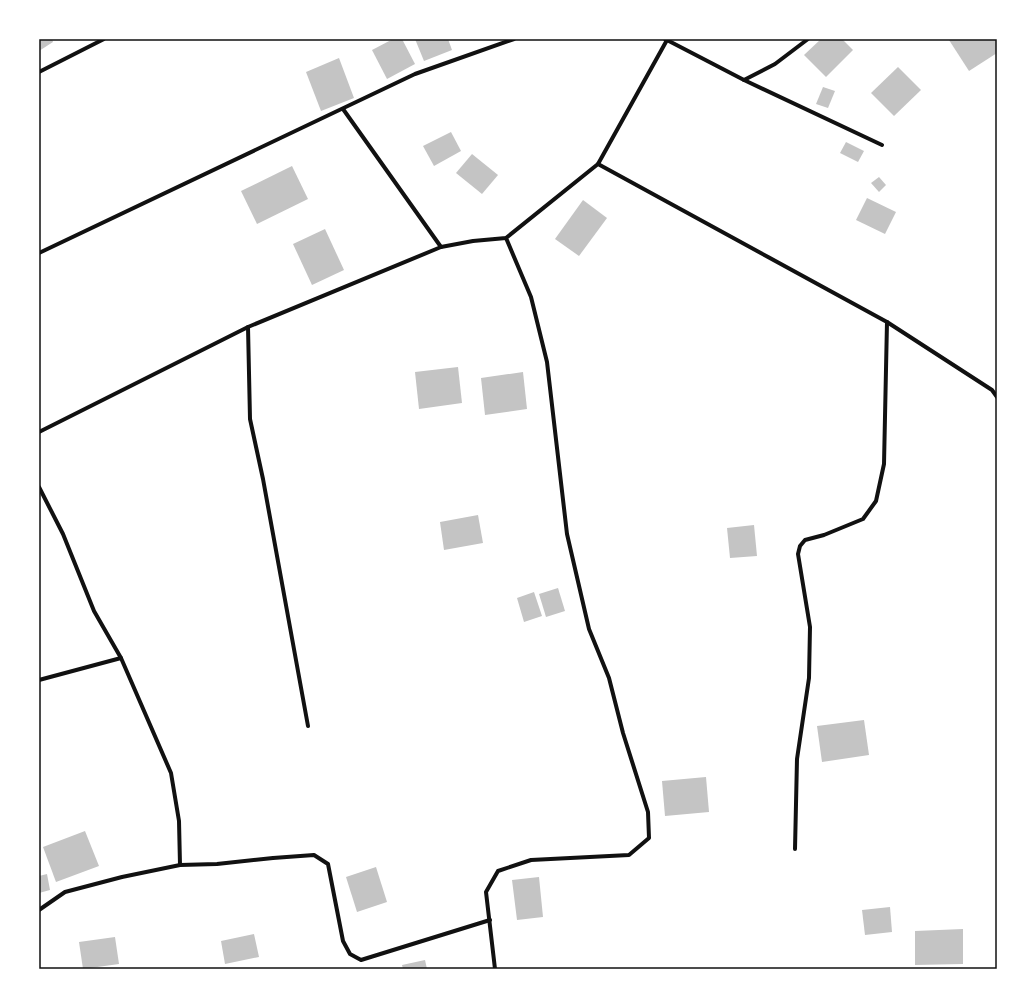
<svg xmlns="http://www.w3.org/2000/svg" width="1036" height="1008" font-family="'Noto Serif',serif">
	<style>
		.building { fill: #c4c4c4 }
		.lines { fill: none; stroke-linecap: round; stroke-linejoin: round }
		.minor { stroke: #111; stroke-width: 4 }
		.neatline { fill: none; stroke: #111; stroke-width: 1.5 }
	</style>
	<rect width="100%" height="100%" fill="#fff"/>
	<!-- building -->
	<g class="building">
		<polygon points="39,39 52,39 53,42 39,51"/>
		<polygon points="393,39 402,39 415,64 387,79 372,50"/>
		<polygon points="415,39 448,39 452,50 424,61"/>
		<polygon points="821,39 842,39 853,50 826,77 804,55"/>
		<polygon points="951,39 997,39 997,53 969,71 949,40"/>
		<polygon points="339,58 354,98 321,111 306,72"/>
		<polygon points="898,67 921,90 894,116 871,93"/>
		<polygon points="823,87 835,91 828,108 816,104"/>
		<polygon points="451,132 461,151 434,166 423,146"/>
		<polygon points="846,142 864,151 858,162 840,153"/>
		<polygon points="472,154 498,175 482,194 456,173"/>
		<polygon points="292,166 308,199 257,224 241,191"/>
		<polygon points="879,177 886,185 879,192 871,183"/>
		<polygon points="867,198 896,212 885,234 856,220"/>
		<polygon points="583,200 607,218 579,256 555,239"/>
		<polygon points="325,229 344,270 312,285 293,244"/>
		<polygon points="458,367 462,403 419,409 415,372"/>
		<polygon points="523,372 527,409 485,415 481,378"/>
		<polygon points="478,515 483,543 444,550 440,522"/>
		<polygon points="754,525 757,556 730,558 727,528"/>
		<polygon points="558,588 565,611 546,617 539,594"/>
		<polygon points="534,592 542,616 524,622 517,598"/>
		<polygon points="864,720 869,755 822,762 817,726"/>
		<polygon points="706,777 709,812 665,816 662,781"/>
		<polygon points="85,831 99,866 56,882 43,847"/>
		<polygon points="376,867 387,902 357,912 346,877"/>
		<polygon points="47,874 50,890 39,893 39,876"/>
		<polygon points="539,877 543,917 517,920 512,880"/>
		<polygon points="890,907 892,932 865,935 862,910"/>
		<polygon points="963,929 963,964 915,965 915,931"/>
		<polygon points="254,934 259,957 225,964 221,941"/>
		<polygon points="115,937 119,964 83,969 79,942"/>
		<polygon points="425,960 427,969 403,969 402,965"/>
	</g>
	<g class="lines">
		<!-- minor -->
		<g class="minor">
			<polyline points="665,39 744,80 775,64 808,39"/>
			<polyline points="39,72 104,39"/>
			<polyline points="744,80 882,145"/>
			<polyline points="343,109 441,247"/>
			<polyline points="598,164 667,40"/>
			<polyline points="39,253 415,74 514,39"/>
			<polyline points="248,327 250,419 263,479 308,726"/>
			<polyline points="39,432 248,327 441,247 473,241 506,238 598,164 887,322 992,390 997,397"/>
			<polyline points="39,487 63,534 94,611 121,658 171,773 179,821 180,865"/>
			<polyline points="39,680 121,658"/>
			<polyline points="795,849 797,759 809,678 810,627 798,554 800,546 805,540 824,535 863,519 876,501 884,464 887,322"/>
			<polyline points="39,910 65,892 122,877 180,865 217,864 273,858 314,855 328,864 343,941 350,954 361,960 490,920"/>
			<polyline points="495,969 486,892 498,871 531,860 629,855 649,838 648,812 623,733 609,678 589,629 567,534 547,362 531,297 506,238"/>
		</g>
	</g>
	<!-- border -->
	<rect width="1036" height="1008" fill="none" stroke="#ffffff" stroke-width="80"/>
	<rect x="40" y="40" width="956" height="928" class="neatline"/>
</svg>
